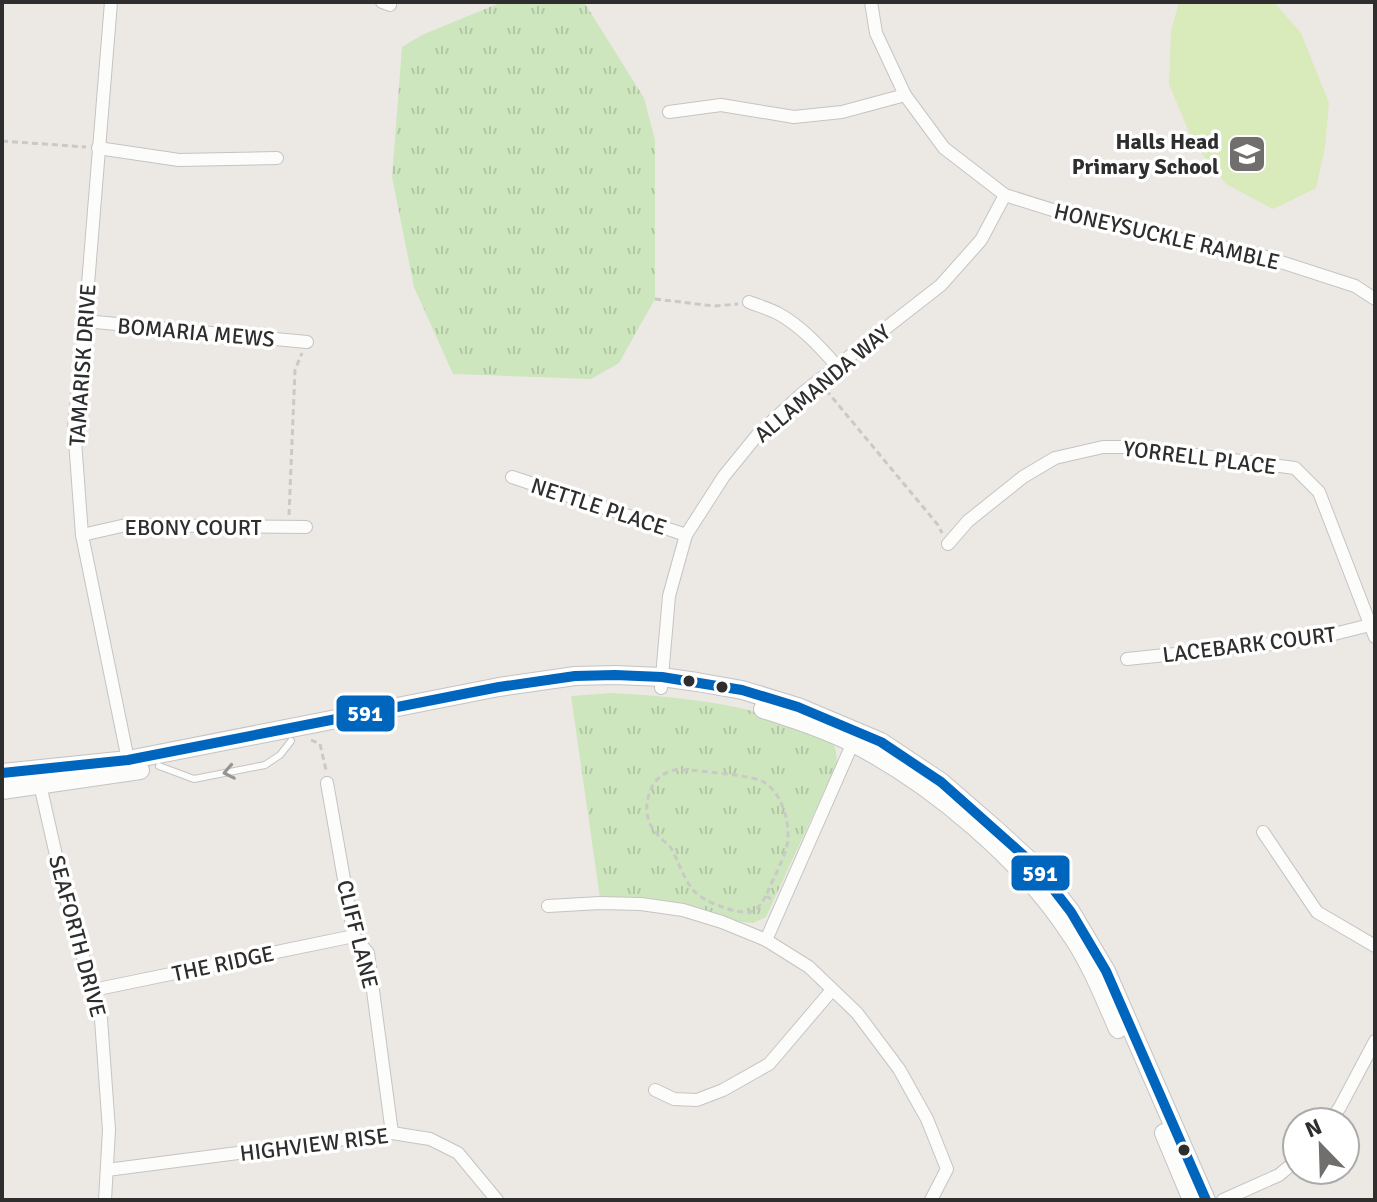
<svg xmlns="http://www.w3.org/2000/svg" width="1377" height="1202" font-family="Signika,sans-serif">
	<style>
		.park { fill: url(#park-tufts) }
		.pitch { fill: #d9eabb }
		.lines { fill: none; stroke-linecap: round; stroke-linejoin: round }
		.lane-casing { stroke: #c5c4c5; stroke-width: 8 }
		.street-casing { stroke: #c5c4c5; stroke-width: 14 }
		.secondary-casing { stroke: #c5c4c5; stroke-width: 20 }
		.path { stroke: #c9c9c8; stroke-width: 3; stroke-dasharray: 6 4; stroke-linecap: butt }
		.lane { stroke: #fcfcfb; stroke-width: 6 }
		.street { stroke: #fcfcfb; stroke-width: 12 }
		.secondary { stroke: #fcfcfb; stroke-width: 18 }
		.bus-1-casing { stroke: #fff; stroke-width: 16 }
		.bus-1 { stroke: #0065bd; stroke-width: 10 }
		.oneway { stroke: #959594 }
		.bus-dot { fill: #2e2e2e; stroke: #fff; stroke-width: 3 }
		.labels { text-anchor: middle; stroke-width: 7; stroke-linejoin: round; paint-order: stroke }
		.poi-label { font-size: 22px; font-weight: bold; fill: #2e2e2e; stroke: #fff; text-anchor: end }
		.street-label { font-size: 22px; fill: #2e2e2e; stroke: #fff }
		.line-badge { stroke: #fff; stroke-width: 3 }
		.badge-label { font-size: 22px; text-anchor: middle; font-weight: bold; fill: #fff }
	</style>
	<defs>
		<pattern id="park-tufts" width="24" height="20" patternUnits="userSpaceOnUse" patternTransform="scale(2)"><rect width="24" height="20" fill="#cee6be"/><path d="M3 7l-1-3M5 7V3M7 7l1-3M15 17l-1-3M17 17v-4M19 17l1-3" fill="none" stroke="#b1c6a4"/></pattern>
	</defs>
	<rect width="100%" height="100%" fill="#ece8e4"/>
	<!-- park -->
	<g class="park">
		<polygon points="502,2 584,2 644,98 655,140 655,299 619,363 591,379 453,374 414,287 392,177 402,47 422,35"/>
		<path d="M612 693C663 696 715 700 764 714 788 721 811 733 833 743L836 751 837 763 766 917 753 923 733 921 700 908 649 898H600L571 696Z"/>
	</g>
	<!-- pitch -->
	<polygon class="pitch" points="1179,2 1274,2 1301,33 1329,103 1325,148 1316,188 1273,209 1226,184 1194,144 1169,84 1171,31"/>
	<g class="lines">
		<defs>
			<polyline id="lane" points="159,766 194,779 265,765 280,755 291,741"/>
			<g id="street">
				<polyline points="111,2 85,321 74,427 82,535 129,765"/>
				<polyline points="382,2 390,5"/>
				<polyline points="871,2 876,33 905,95 944,148 1005,195 1094,223 1253,253 1355,286 1375,299"/>
				<polyline points="669,112 721,105 794,117 842,112 905,95"/>
				<polyline points="98,148 179,160 277,158"/>
				<path d="M749 302C759 306 770 309 779 314 802 327 820 347 837 366"/>
				<polyline points="85,321 307,342"/>
				<polyline points="512,477 686,535"/>
				<polyline points="82,535 126,525 306,527"/>
				<polyline points="948,544 968,521 1023,477 1055,458 1103,447 1134,447 1295,468 1319,492 1375,637"/>
				<polyline points="1127,659 1310,640 1370,625"/>
				<polyline points="661,688 669,596 686,535 724,476 759,433 804,392 941,285 981,240 1005,195"/>
				<polyline points="39,780 65,895 101,1019 109,1130 105,1200"/>
				<polyline points="327,783 354,936 368,953 392,1133"/>
				<polyline points="1263,832 1317,912 1375,946"/>
				<polyline points="548,906 600,903 641,904 683,910 722,922 766,940 809,967 857,1013 899,1069 927,1119 947,1169 931,1200"/>
				<polyline points="766,940 855,738"/>
				<polyline points="93,990 354,936"/>
				<polyline points="655,1090 674,1099 697,1100 723,1090 769,1064 832,990"/>
				<polyline points="1330,1122 1340,1107 1375,1041"/>
				<polyline points="107,1170 392,1133 430,1139 458,1153 497,1200"/>
				<polyline points="1223,1200 1279,1175 1297,1160"/>
			</g>
			<g id="secondary">
				<path d="M763 709C794 719 826 729 855 744 934 785 1023 860 1072 936 1091 964 1104 997 1118 1029"/>
				<polyline points="2,773 128,760 499,687 575,676 615,675 662,677 697,682 742,690 798,707 881,742 941,782 994,828 1031,862 1047,881 1071,912 1106,971 1206,1200"/>
				<polyline points="2,790 140,770"/>
				<polyline points="1164,1133 1192,1200"/>
			</g>
		</defs>
		<!-- lane casing -->
		<use href="#lane" class="lane-casing"/>
		<!-- street casing -->
		<use href="#street" class="street-casing"/>
		<!-- secondary casing -->
		<use href="#secondary" class="secondary-casing"/>
		<!-- path -->
		<g class="path">
			<polyline points="2,141 86,147"/>
			<polyline points="655,299 714,306 738,304"/>
			<polyline points="826,390 938,525 942,533"/>
			<polyline points="289,515 295,370 302,353"/>
			<polyline points="311,740 320,744 326,770"/>
			<path d="M766 896C761 903 759 910 749 912 736 914 702 901 694 891 683 878 679 862 671 848 667 843 662 840 658 835 644 822 644 801 653 785 656 780 661 775 666 773 671 770 678 769 684 770 696 770 753 776 762 781 781 791 789 819 788 839 787 855 772 880 766 896L771 899"/>
		</g>
		<!-- lane -->
		<use href="#lane" class="lane"/>
		<!-- street -->
		<use href="#street" class="street"/>
		<!-- secondary -->
		<use href="#secondary" class="secondary"/>
		<defs>
			<polyline id="bus-1" points="2,773 128,760 499,687 575,676 615,675 662,677 742,690 798,707 881,742 941,782 1031,862 1047,881 1071,912 1106,971 1206,1200"/>
		</defs>
		<!-- bus-1 casing -->
		<use href="#bus-1" class="bus-1-casing"/>
		<!-- bus-1 -->
		<use href="#bus-1" class="bus-1"/>
	</g>
	<!-- one-way arrows -->
	<defs><path id="oneway-chevron" d="M-2-3.5L2.5 0L-2 3.5" fill="none" stroke-width="1.6" stroke-linecap="round" stroke-linejoin="round" transform="scale(2)"/></defs>
	<use class="oneway" href="#oneway-chevron" transform="translate(229 772) rotate(169)"/>
	<!-- icons -->
	<defs>
		<symbol id="school-square" viewBox="-11 -11 22 22"><rect x="-9" y="-9" width="18" height="18" rx="4" fill="#706f6e" stroke="#fff"/><path d="M0-5L7-2L0 1L-7-2ZM-4 1L0 2.5L4 1V4Q0 6-4 4Z" fill="#fff"/></symbol>
	</defs>
	<g fill-rule="evenodd">
		<use href="#school-square" x="1225" y="132" width="44" height="44"/>
	</g>
	<!-- markers -->
	<g class="bus-dot">
		<circle cx="689" cy="681" r="7"/>
		<circle cx="722" cy="687" r="7"/>
		<circle cx="1184" cy="1150" r="7"/>
	</g>
	<g class="labels">
		<!-- poi labels -->
		<g class="poi-label">
			<text x="1219" y="149">Halls Head<tspan x="1219" dy="25">Primary School</tspan></text>
		</g>
		<!-- street labels -->
		<g class="street-label">
			<text transform="translate(1167 236) rotate(13)" y="8">HONEYSUCKLE RAMBLE</text>
			<text transform="translate(196 332) rotate(5)" y="8">BOMARIA MEWS</text>
			<text transform="translate(82 365) rotate(-86)" y="8">TAMARISK DRIVE</text>
			<text transform="translate(822 383) rotate(-40)" y="8">ALLAMANDA WAY</text>
			<text transform="translate(1200 457) rotate(7)" y="8">YORRELL PLACE</text>
			<text transform="translate(599 506) rotate(18)" y="8">NETTLE PLACE</text>
			<text x="193" y="535">EBONY COURT</text>
			<text transform="translate(1249 644) rotate(-7)" y="8">LACEBARK COURT</text>
			<text transform="translate(358 934) rotate(76)" y="8">CLIFF LANE</text>
			<text transform="translate(78 936) rotate(75)" y="8">SEAFORTH DRIVE</text>
			<text transform="translate(223 963) rotate(-12)" y="8">THE RIDGE</text>
			<text transform="translate(314 1144) rotate(-7)" y="8">HIGHVIEW RISE</text>
		</g>
	</g>
	<g class="line-badge">
		<rect x="335" y="694" width="61" height="39" rx="8" fill="#0065bd"/>
		<rect x="1010" y="854" width="61" height="38" rx="8" fill="#0065bd"/>
	</g>
	<g class="badge-label">
		<text x="365" y="721">591</text>
		<text x="1040" y="881">591</text>
	</g>
	<!-- border -->
	<rect width="1377" height="1202" fill="none" stroke="#2e2e2e" stroke-width="8"/>
	<!-- north arrow -->
	<g transform="translate(1321 1146) rotate(337)"><circle r="38" fill="#ffffff" stroke="#ababab" stroke-width="2"/>
	<path d="M0-6L14 30L0 20L-14 30Z" fill="#706f6e"/>
	<text y="-12" font-size="22" font-weight="bold" text-anchor="middle" fill="#2e2e2e">N</text>
	</g>
</svg>
